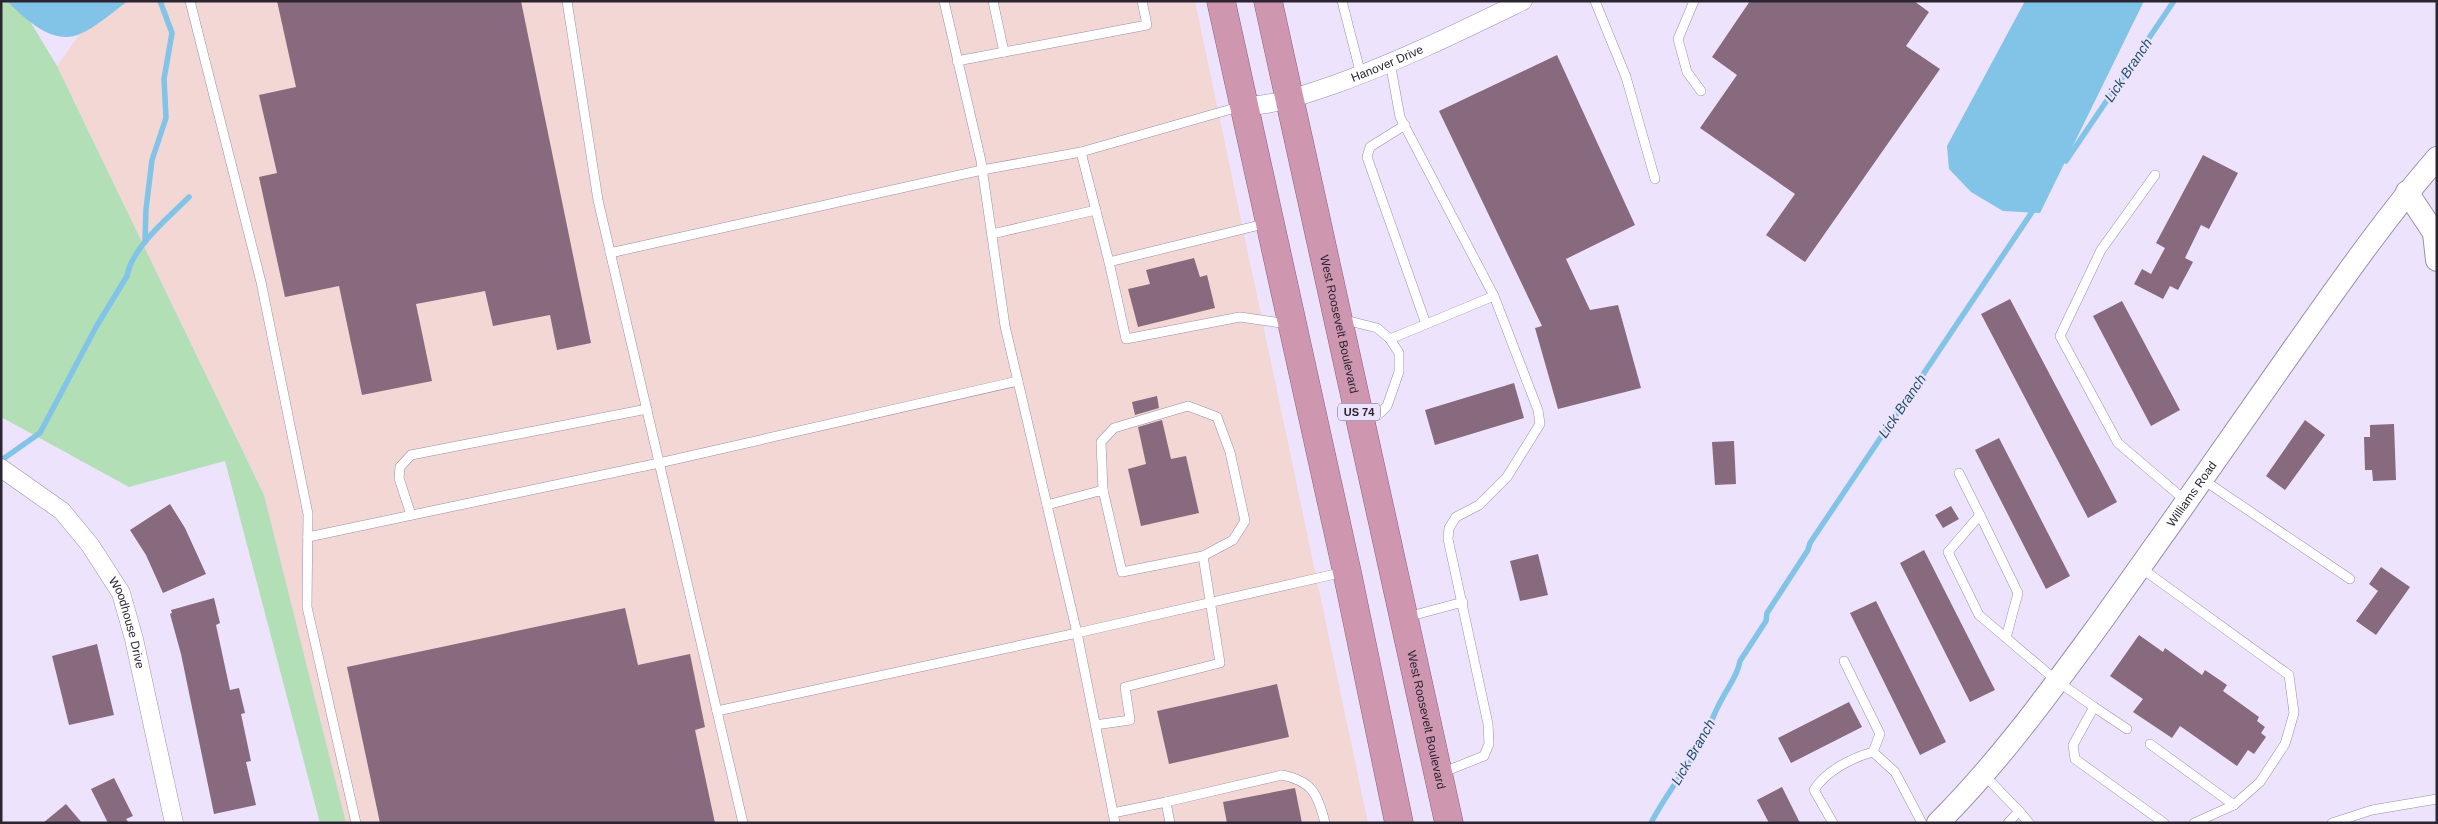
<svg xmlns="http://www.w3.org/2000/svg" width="2438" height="824" font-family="Arial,sans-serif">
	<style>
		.commercial { fill: #f2d7d4 }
		.green { fill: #b3dfb6 }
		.water { fill: #81c4e7 }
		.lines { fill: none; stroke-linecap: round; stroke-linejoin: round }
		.stream { stroke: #81c4e7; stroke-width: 5.5 }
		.building { fill: #876a7d }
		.service-casing { stroke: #9b8eab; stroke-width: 10 }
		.minor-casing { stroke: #9b8eab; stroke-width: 19 }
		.tertiary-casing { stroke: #9b8eab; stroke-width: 24 }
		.trunk-casing { stroke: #8d5e77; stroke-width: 29 }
		.service { stroke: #fff; stroke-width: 9 }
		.minor { stroke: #fff; stroke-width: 18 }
		.tertiary { stroke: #fff; stroke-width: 22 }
		.trunk { stroke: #cf96b0; stroke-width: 28 }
		.labels { text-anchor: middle; stroke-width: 4.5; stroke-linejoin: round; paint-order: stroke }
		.shield { fill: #eee3fc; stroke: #655e6e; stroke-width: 1 }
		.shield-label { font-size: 11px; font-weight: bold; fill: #2a2531 }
		.street-label { font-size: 12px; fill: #2a2531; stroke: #eee3fc }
		.water-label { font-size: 14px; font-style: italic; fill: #1e536b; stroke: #eee3fc }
	</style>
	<rect width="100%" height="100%" fill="#eee3fc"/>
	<!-- commercial -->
	<polygon class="commercial" points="103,1 1195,1 1368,823 346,823 264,495 57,66"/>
	<!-- green -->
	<polygon class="green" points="1,1 18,1 57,66 264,495 346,823 320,823 225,461 129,487 1,417"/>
	<!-- water -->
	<g class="water">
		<path d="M7 1H128C114 11 95 28 80 34 53 46 25 19 7 1Z"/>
		<polygon points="2025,1 2144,1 2040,213 2003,211 1971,192 1949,169 1947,146"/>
	</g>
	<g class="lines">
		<!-- stream -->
		<g class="stream">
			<polyline points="2066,161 2174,1"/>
			<polyline points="145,242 146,209 152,160 166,118 164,79 172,33 160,1"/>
			<path d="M3 459 40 433 96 327 127 276C132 247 169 217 189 197"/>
			<path d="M1651 823C1665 796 1683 773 1699 748 1708 732 1713 714 1722 699 1728 687 1738 675 1740 661L1766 621 1767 613 1808 550 1810 543 2036 206"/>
		</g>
	</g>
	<!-- building -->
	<g class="building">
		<polygon points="277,1 521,1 591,343 557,350 550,315 493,326 485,291 416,304 432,381 362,395 339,286 285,297 259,177 277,173 259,95 296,87"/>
		<polygon points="1750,1 1914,1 1929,12 1906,46 1940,69 1805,262 1766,235 1795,194 1700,128 1737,75 1712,57"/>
		<polygon points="1557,55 1635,225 1566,259 1590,310 1618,305 1641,388 1558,409 1535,328 1542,326 1439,111"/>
		<polygon points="2203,155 2238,173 2209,229 2201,225 2185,258 2193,262 2178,290 2170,286 2163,299 2134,284 2142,269 2151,274 2165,248 2156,243"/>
		<polygon points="1194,258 1200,277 1207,275 1215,308 1138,327 1128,289 1150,284 1146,270"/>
		<polygon points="2010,299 2117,502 2088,518 1981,314"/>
		<polygon points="2122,301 2180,410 2151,426 2093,316"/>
		<polygon points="1514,383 1524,418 1435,445 1425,410"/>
		<polygon points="1157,396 1159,408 1135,415 1132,402"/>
		<polygon points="1162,420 1171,459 1186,456 1199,513 1141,526 1128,469 1146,464 1138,427"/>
		<polygon points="2305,420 2325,435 2285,490 2266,476"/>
		<polygon points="2394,424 2396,480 2373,481 2372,470 2365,470 2364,437 2370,437 2370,425"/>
		<polygon points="1999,438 2070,576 2046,589 1975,450"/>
		<polygon points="1734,441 1736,484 1715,485 1712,442"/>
		<polygon points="170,504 185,528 206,574 163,593 146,555 130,530"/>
		<polygon points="1951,506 1959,519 1943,528 1935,515"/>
		<polygon points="1924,550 1995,690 1970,702 1900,563"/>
		<polygon points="1538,554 1548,595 1520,601 1510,561"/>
		<polygon points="2381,567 2410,587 2376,635 2356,621 2378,591 2369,584"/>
		<polygon points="214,598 220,623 216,625 230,690 239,688 245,713 241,714 251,761 246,762 256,805 214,814 181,654 170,614 172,613 171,610"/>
		<polygon points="1876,601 1946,742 1920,755 1850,613"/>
		<polygon points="625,608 638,665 690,654 705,727 695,730 715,823 380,823 347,667"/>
		<polygon points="2139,635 2163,652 2165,648 2202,675 2205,670 2227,685 2223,691 2259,717 2257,721 2265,727 2261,733 2266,737 2254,754 2248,750 2237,766 2180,726 2172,738 2133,712 2143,699 2110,676"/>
		<polygon points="97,644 114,715 69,725 52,656"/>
		<polygon points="1277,684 1289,737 1169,764 1157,711"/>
		<polygon points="1849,702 1862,727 1791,763 1778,738"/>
		<polygon points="114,778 133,816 126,819 129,823 108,823 91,789"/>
		<polygon points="1782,787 1800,823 1769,823 1757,800"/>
		<polygon points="1295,788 1302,823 1227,823 1223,802"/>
		<polygon points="66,804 82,823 43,823"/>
	</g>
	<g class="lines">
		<defs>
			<g id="service">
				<polyline points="190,1 261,282 308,514 307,607 356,823"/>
				<polyline points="567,1 598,200 743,823"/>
				<polyline points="944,1 981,161 1005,326 1077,633 1344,572"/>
				<polyline points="993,1 1004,52"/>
				<polyline points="1342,1 1361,75"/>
				<polyline points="1595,1 1626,77 1655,179"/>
				<polyline points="1694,1 1678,39 1687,72 1701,91"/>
				<polyline points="957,61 1147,25 1142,1"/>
				<polyline points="1405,125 1370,147 1367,157 1426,324"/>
				<polyline points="1081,152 1242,106"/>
				<polyline points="2155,175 2101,250 2060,336 2118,443 2186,501"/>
				<polyline points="992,234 1096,210"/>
				<polyline points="610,253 982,170 1081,152 1109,262 1268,223"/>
				<polyline points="1109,262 1126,339 1240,317 1288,324"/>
				<polyline points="1341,319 1377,328 1390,339 1399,353 1399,372 1387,406 1378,415 1363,420"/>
				<polyline points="1390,339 1494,296 1400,117 1390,62"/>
				<polyline points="1959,473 1980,515"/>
				<polyline points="2202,479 2350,579"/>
				<polyline points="1103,490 1101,442 1114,428 1188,406 1217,417 1230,452 1245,521 1233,540 1203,556"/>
				<polyline points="1047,505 1103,490 1122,572 1203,556 1220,663 1125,687 1130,720 1095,725"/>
				<polyline points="411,515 399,478 400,467 411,455 647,409"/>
				<polyline points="308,537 659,463 1018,381"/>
				<polyline points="2141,568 2289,675 2294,713 2285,744 2260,782 2234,805 2194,823"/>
				<polyline points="1407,617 1463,602"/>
				<polyline points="2006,638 2018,593 1980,515 1948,552 1979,615 2057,681 2094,707 2073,745 2075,759 2164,823"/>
				<polyline points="1844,661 1880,734 1873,752"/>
				<polyline points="2094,707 2127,729"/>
				<polyline points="717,711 1077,633 1115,823"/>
				<polyline points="2150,744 2234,805"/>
				<polyline points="1441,773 1484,756 1489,744 1488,724 1448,539 1449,528 1456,517 1479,505 1507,477 1540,424 1538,410 1494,296"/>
				<polyline points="1984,775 2019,811 2008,823"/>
				<path d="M1166 802 1282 775C1312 781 1318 794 1325 823"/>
				<polyline points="2019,811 2029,823"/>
				<polyline points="1113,813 1166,802 1170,823"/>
				<path d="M1833 823 1814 790C1826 771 1851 758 1873 752L1895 772 1922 823"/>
				<polyline points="2332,823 2372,810 2437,799"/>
			</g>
			<g id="minor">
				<path id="s1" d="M1245 106C1277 105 1303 95 1333 85 1398 62 1461 31 1523 1"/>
				<path id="s2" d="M1 468 62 511 90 545 121 593 134 639 174 823"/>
			</g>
			<g id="tertiary">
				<polyline points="2407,192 2434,233 2437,260"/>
				<path id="s3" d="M1938 823C2000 761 2049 693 2101 622 2166 531 2230 440 2294 348 2340 283 2385 218 2437 158"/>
			</g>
			<g id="trunk">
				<polyline points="1221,1 1347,572 1399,823"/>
				<path id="s4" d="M1268 1 1449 823"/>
			</g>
		</defs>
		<!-- service casing -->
		<use href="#service" class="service-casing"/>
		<!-- minor casing -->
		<use href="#minor" class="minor-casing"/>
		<!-- tertiary casing -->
		<use href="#tertiary" class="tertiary-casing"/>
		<!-- trunk casing -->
		<use href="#trunk" class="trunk-casing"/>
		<!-- service -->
		<use href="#service" class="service"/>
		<!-- minor -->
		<use href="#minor" class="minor"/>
		<!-- tertiary -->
		<use href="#tertiary" class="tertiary"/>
		<!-- trunk -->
		<use href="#trunk" class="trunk"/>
	</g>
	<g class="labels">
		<!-- shield labels -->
		<rect class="shield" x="1338" y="403.5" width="42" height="17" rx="4"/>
		<g class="shield-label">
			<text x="1359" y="416">US 74</text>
		</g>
		<!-- street labels -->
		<g class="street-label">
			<text dy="4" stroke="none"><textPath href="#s1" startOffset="149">Hanover Drive</textPath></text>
			<text dy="4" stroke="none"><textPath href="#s4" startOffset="331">West Roosevelt Boulevard</textPath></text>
			<text dy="4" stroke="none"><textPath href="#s3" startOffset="416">Williams Road</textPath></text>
			<text dy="4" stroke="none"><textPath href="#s2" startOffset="206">Woodhouse Drive</textPath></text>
			<text dy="4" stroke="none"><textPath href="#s4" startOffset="736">West Roosevelt Boulevard</textPath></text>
		</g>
		<!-- water labels -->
		<g class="water-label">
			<text transform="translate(2128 70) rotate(-56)" y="5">Lick Branch</text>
			<text transform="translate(1902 406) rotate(-56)" y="5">Lick Branch</text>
			<text transform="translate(1693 752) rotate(-60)" y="5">Lick Branch</text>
		</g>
	</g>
	<!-- border -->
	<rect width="2438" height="824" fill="none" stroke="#2a2531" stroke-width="5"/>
</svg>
